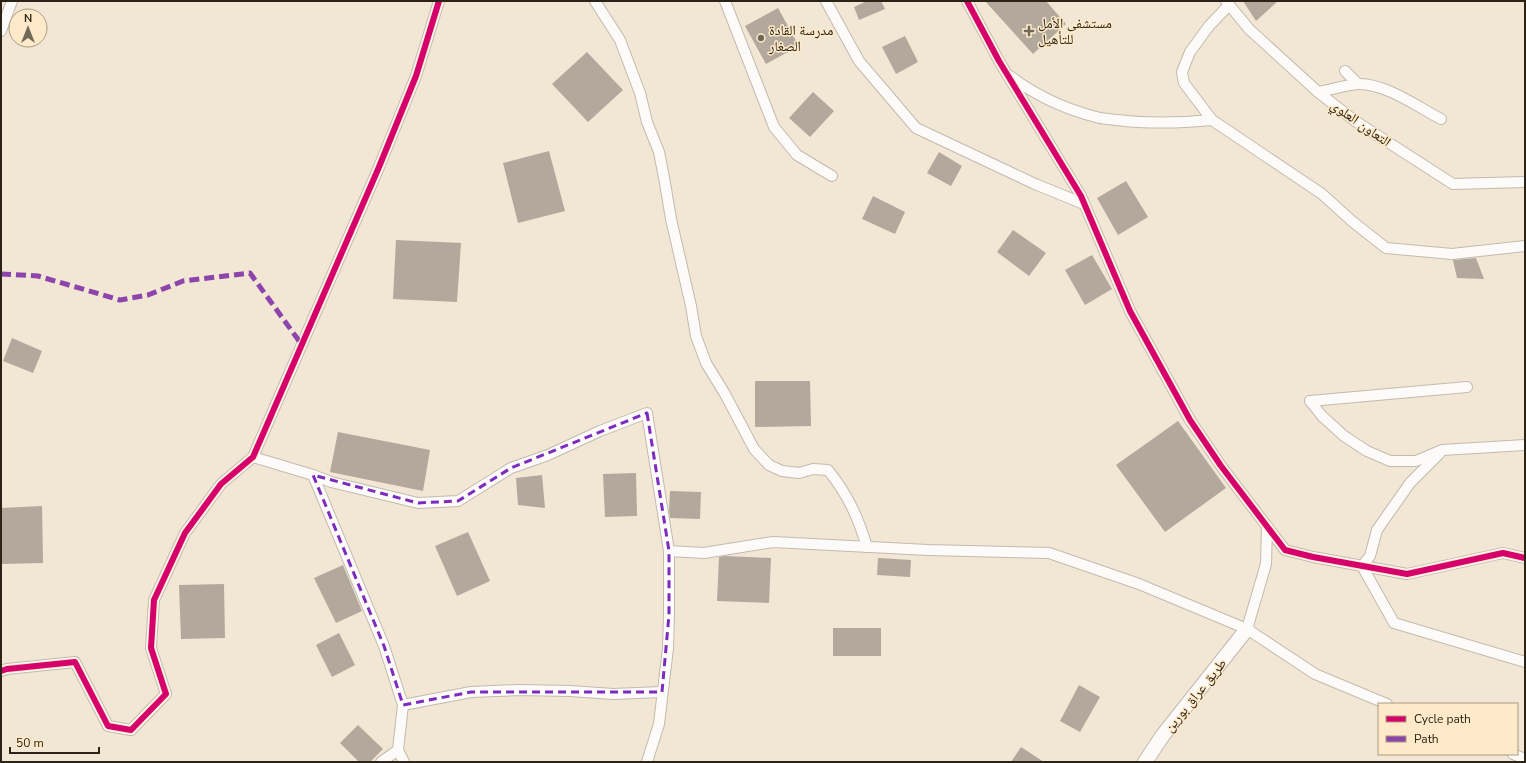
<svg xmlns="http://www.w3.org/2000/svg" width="1526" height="763" font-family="'Nunito Sans','Noto Naskh Arabic',sans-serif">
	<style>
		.building { fill: #b2a99c }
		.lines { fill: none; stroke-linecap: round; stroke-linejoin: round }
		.street-casing { stroke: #c3baad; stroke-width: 12 }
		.secondary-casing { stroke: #c3baad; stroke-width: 16 }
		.street { stroke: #fdfbf9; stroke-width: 10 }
		.secondary { stroke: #fdfbf9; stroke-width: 14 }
		.quiet { stroke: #8e44ad; stroke-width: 5; stroke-dasharray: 10 5; stroke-linecap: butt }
		.cycleway-casing { stroke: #feeac9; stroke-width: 8 }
		.cycleway { stroke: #d6006c; stroke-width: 6 }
		.marked { fill: none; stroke: #7b2cbf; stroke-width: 3; stroke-dasharray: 8 5; stroke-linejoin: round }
		.poi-dot { fill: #706859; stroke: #feeac9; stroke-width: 1.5 }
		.labels { text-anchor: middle; stroke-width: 3; stroke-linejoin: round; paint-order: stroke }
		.poi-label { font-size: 14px; fill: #2a2316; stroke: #feeac9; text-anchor: start }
		.street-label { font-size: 14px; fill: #2a2316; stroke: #feeac9 }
	</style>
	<rect width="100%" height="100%" fill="#f2e7d5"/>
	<!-- building -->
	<g class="building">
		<polygon points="867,1 881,1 885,9 859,20 854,7"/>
		<polygon points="985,1 1046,1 1066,24 1033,54"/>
		<polygon points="1243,1 1278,1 1256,21"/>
		<polygon points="778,8 799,46 766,64 745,26"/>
		<polygon points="905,36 918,62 896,74 882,47"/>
		<polygon points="587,52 623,90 588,122 552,84"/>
		<polygon points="813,92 834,111 810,137 789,118"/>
		<polygon points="549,151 565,211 518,223 503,163"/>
		<polygon points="939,152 962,166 951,186 927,173"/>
		<polygon points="1126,181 1148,217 1118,235 1097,198"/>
		<polygon points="873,196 905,212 895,234 862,219"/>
		<polygon points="1013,230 1046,253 1029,276 997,252"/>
		<polygon points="396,240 461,243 457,302 393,299"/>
		<polygon points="1092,255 1112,289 1085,305 1065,270"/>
		<polygon points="1476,258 1484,279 1457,278 1453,260"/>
		<polygon points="12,338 42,351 33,373 3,361"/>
		<polygon points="755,381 810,381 811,426 755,427"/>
		<polygon points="1178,421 1226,488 1165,532 1116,465"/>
		<polygon points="338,432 430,450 423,491 330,472"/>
		<polygon points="636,473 637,516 605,517 603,474"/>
		<polygon points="542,475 545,508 518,505 516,478"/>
		<polygon points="670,491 701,492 700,519 670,518 669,510"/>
		<polygon points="42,506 43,563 1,564 1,508"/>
		<polygon points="468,532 490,581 457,596 435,546"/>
		<polygon points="724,556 771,558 769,603 717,601 719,557"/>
		<polygon points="878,558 911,560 910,577 877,575"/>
		<polygon points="343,565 362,611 336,623 314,578"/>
		<polygon points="224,584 225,638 181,639 179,585"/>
		<rect x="833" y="628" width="48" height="28"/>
		<polygon points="339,633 355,665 332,677 316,645"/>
		<polygon points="1079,685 1100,697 1080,732 1060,721"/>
		<polygon points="358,725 383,749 370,762 359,762 340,743"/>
		<polygon points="1021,747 1044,762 1011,762"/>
	</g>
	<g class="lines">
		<defs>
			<g id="street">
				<path d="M595 1 620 40 640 93 647 122 659 152 665 183 671 219 691 306 696 336 706 363 725 394 754 449 769 465 782 471 799 473 813 469 828 470C848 495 858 517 867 547"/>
				<polyline points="725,1 774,127 797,155 832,176"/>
				<polyline points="826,1 859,61 916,128 1035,184 1084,204"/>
				<polyline points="967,1 999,61 1081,196 1130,311 1190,420 1221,466 1285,550 1313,557 1407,574 1503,553 1525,558"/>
				<polyline points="1226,1 1249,29 1318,92 1355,121 1453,184 1525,182"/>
				<polyline points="1229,5 1209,26 1190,52 1182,72 1184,83 1212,120 1322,194 1353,222 1386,248 1452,254 1525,246"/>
				<polyline points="1,31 12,1"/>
				<polyline points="1345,71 1358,84"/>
				<path d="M1010 76C1035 95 1065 109 1096 117 1102 119 1110 119 1117 120 1149 124 1180 123 1212 120"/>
				<path d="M1318 92C1331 90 1345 85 1358 84 1385 83 1418 107 1441 119"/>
				<polyline points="1310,401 1322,416 1344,436 1367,451 1390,461 1416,461 1442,450 1525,445"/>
				<polyline points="1310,401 1467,387"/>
				<polyline points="253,457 313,475 331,482 418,503 458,501 511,468 548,455 600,431 647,413 669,551 669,615 668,648 659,724 647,762"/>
				<polyline points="313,475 384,646 403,705 398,750 381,762"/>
				<polyline points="669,551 704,553 773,542 928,550 1049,553 1139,584 1247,629 1315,674 1387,704"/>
				<polyline points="1362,566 1394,623 1525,662"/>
				<polyline points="1362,566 1370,556 1377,530 1410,483 1440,453"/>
				<polyline points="1247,629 1266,564 1267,526"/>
				<polyline points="1,671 7,669 75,662 108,726 131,730 166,694 151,648 154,600 185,533 221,484 253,457 379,167 416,76 439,1"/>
				<polyline points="403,705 471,692 519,690 570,691 613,694 662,692"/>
				<polyline points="398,750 404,762"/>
				<polyline points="1513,754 1525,759"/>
			</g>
			<polyline id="secondary" points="1145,762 1163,735 1247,629"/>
		</defs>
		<!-- street casing -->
		<use href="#street" class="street-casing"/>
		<!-- secondary casing -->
		<use href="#secondary" class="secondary-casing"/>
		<!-- street -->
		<use href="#street" class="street"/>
		<!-- secondary -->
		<use href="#secondary" class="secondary"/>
		<!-- quiet -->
		<polyline class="quiet" points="1,274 38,276 120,300 148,295 183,281 250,273 302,345"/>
		<defs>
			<g id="cycleway">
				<polyline points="967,1 999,61 1081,196 1130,311 1190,420 1221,466 1285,550 1313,557 1407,574 1503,553 1525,558"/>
				<polyline points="1,671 7,669 75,662 108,726 131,730 166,694 151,648 154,600 185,533 221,484 253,457 379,167 416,76 439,1"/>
			</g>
		</defs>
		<!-- cycleway casing -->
		<use href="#cycleway" class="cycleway-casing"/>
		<!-- cycleway -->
		<use href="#cycleway" class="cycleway"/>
	</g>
	<!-- marked area -->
	<path class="marked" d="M647 413 669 551V615L662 692H471L403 705 384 646 313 475 418 503 458 501 511 468Z"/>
	<!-- markers -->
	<g class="poi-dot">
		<path d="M1027 25h4v4h4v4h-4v4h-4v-4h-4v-4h4z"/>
		<circle cx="761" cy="38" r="4"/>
	</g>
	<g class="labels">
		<!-- poi labels -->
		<g class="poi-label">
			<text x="1038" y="28">مستشفى الأمل<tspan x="1038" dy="16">للتأهيل</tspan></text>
			<text x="769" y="35">مدرسة القادة<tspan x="769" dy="16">الصغار</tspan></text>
		</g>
		<!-- street labels -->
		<g class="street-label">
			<text transform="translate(1361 123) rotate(35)" y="5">التعاون العلوي</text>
			<text transform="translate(1195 695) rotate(-51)" y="5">طريق عراق بورين</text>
		</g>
	</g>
	<!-- border -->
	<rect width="1526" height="763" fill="none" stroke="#2a2316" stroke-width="4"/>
	<!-- legend -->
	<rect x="1378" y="703" width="140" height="52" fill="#feeac9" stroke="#a99a81"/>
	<rect x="1386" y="716" width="20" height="6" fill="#d6006c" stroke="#a99a81"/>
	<text x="1414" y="723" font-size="12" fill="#2a2316">Cycle path</text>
	<rect x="1386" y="736" width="20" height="6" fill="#8e44ad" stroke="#a99a81"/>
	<text x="1414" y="743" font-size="12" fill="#2a2316">Path</text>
	<!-- north arrow -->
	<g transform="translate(28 28)"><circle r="19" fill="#feeac9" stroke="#a99a81"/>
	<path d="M0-3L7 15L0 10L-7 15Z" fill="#706859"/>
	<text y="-6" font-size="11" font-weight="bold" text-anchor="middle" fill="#2a2316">N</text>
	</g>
	<!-- scale -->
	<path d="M10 747v6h89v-6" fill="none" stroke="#2a2316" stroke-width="2"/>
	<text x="16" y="747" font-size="12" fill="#2a2316" stroke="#feeac9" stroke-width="3" paint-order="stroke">50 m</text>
</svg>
